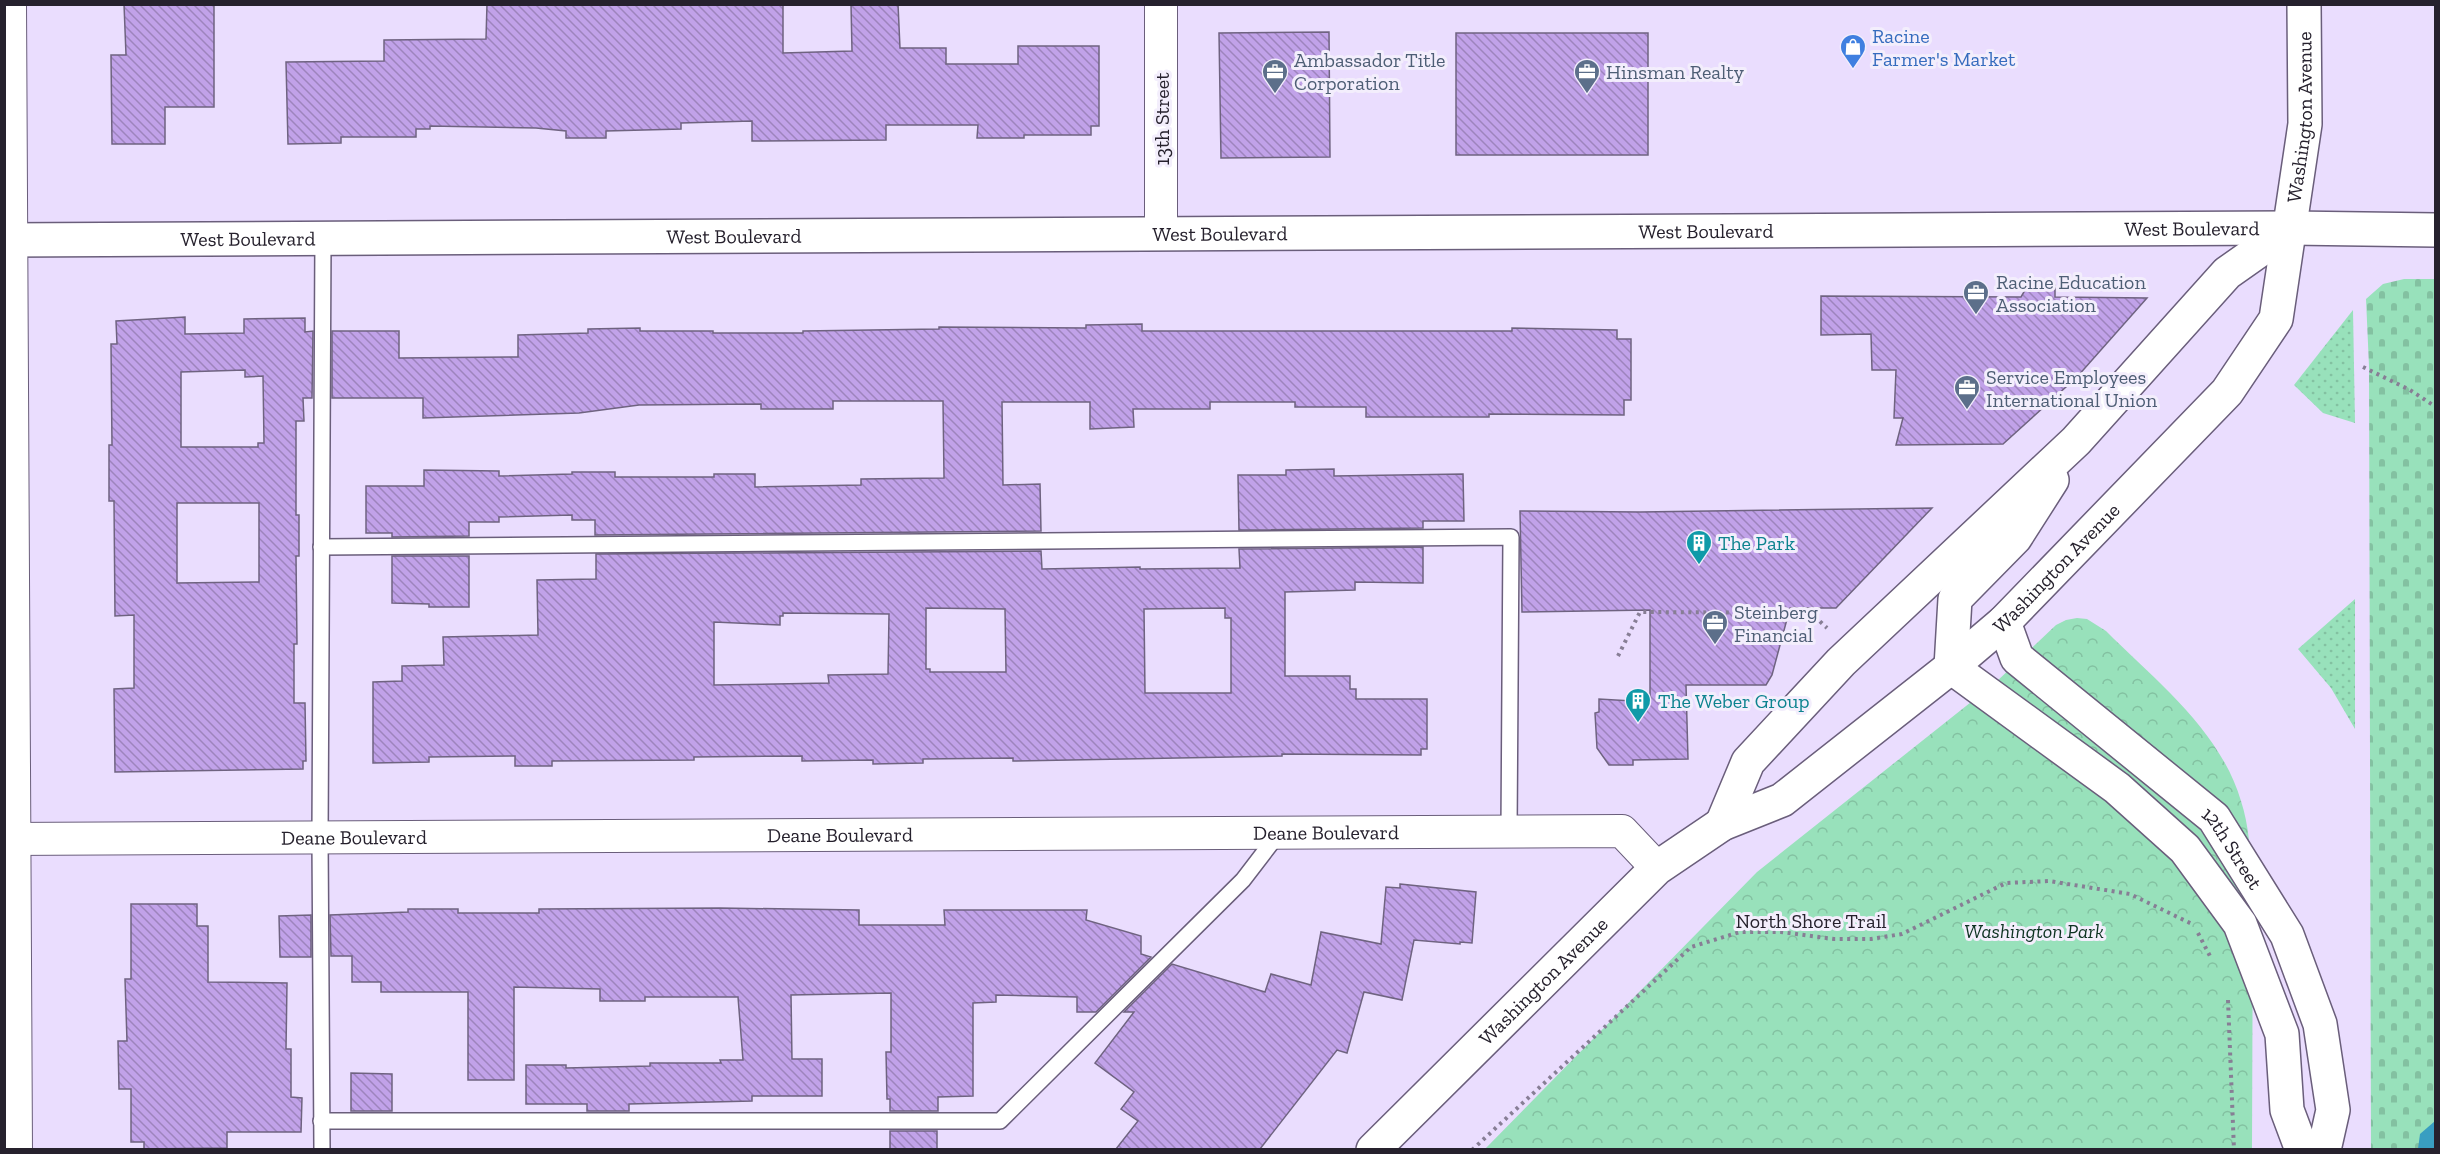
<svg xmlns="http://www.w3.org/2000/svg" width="2440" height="1154" font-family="'Zilla Slab',serif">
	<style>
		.grass { fill: url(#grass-dots) }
		.cemetery { fill: url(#cemetery-stones) }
		.park { fill: url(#park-crowns) }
		.water { fill: #399ec1 }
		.building { fill: url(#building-back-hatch); stroke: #6f6380; stroke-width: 1.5; fill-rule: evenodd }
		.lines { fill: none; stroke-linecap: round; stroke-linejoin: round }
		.lane-casing { stroke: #6a5e7b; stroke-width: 18 }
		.street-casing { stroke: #6a5e7b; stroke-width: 34 }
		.secondary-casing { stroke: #6a5e7b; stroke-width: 36 }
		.primary-casing { stroke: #6a5e7b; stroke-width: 36 }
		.path { stroke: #877e95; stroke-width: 4; stroke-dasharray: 3 4.5; stroke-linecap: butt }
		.lane { stroke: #fff; stroke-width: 15 }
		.street { stroke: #fff; stroke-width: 32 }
		.secondary { stroke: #fff; stroke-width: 33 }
		.primary { stroke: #fff; stroke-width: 33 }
		.labels { text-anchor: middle; stroke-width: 6; stroke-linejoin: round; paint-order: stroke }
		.shop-label { font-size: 20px; fill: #366cbe; stroke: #f3eefc; text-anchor: start }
		.service-label { font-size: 20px; fill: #4e5e75; stroke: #f3eefc; text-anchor: start }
		.street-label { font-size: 20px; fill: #26212d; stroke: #f3eefc }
		.culture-label { font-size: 20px; fill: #0d838f; stroke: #f3eefc; text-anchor: start }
		.park-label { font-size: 20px; font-style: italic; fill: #0d3322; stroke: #f3eefc }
	</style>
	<defs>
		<pattern id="grass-dots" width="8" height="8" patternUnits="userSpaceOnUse" patternTransform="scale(1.5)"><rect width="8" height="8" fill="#98e1bb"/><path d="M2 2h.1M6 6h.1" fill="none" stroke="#83c1a1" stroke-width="1.8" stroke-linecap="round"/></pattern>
		<pattern id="cemetery-stones" width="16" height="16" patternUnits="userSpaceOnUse" patternTransform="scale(1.5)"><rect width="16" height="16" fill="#98e1bb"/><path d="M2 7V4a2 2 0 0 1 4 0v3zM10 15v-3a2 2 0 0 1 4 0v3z" fill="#83c1a1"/></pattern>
		<pattern id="park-crowns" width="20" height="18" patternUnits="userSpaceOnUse" patternTransform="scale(1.5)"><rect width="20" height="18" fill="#98e1bb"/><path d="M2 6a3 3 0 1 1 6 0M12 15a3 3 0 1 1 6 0" fill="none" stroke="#83c1a1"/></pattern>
		<pattern id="building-back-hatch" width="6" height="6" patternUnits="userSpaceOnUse" patternTransform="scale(1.5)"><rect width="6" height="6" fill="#c1a2e9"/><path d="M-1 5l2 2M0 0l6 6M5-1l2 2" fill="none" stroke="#9d84bd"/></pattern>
	</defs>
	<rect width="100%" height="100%" fill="#eaddfe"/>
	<!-- grass -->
	<g class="grass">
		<polygon points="2353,310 2355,423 2323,413 2294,385"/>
		<polygon points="2355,599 2355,729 2331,688 2298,649"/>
	</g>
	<!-- cemetery -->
	<polygon class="cemetery" points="2404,279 2435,279 2435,1149 2371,1149 2369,366 2366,299 2383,284"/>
	<!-- park -->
	<path class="park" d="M2077 618 2087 619 2106 631C2156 681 2220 730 2241 801 2249 825 2250 852 2253 877L2252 1149 1484 1150 1757 872 1995 683 2056 625 2066 620Z"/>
	<!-- water -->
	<polygon class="water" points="2435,1121 2435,1149 2418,1149 2420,1134"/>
	<!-- building -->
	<g class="building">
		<polygon points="124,4 214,4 214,107 165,107 165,144 112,144 111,55 126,55"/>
		<polygon points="487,4 783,4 783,53 852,51 851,4 898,4 900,48 946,48 946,64 1018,64 1018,46 1099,46 1099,126 1091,126 1091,135 1024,135 1024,138 977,138 978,125 886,125 886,140 752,141 752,121 681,123 681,129 606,131 606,138 566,138 566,131 536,128 430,126 430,129 416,129 416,137 341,137 341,143 288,144 286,62 384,61 384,40 486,39"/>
		<polygon points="1329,32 1330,157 1221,158 1219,33"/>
		<rect x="1456" y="33" width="192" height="122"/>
		<polygon points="2028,285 2055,285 2055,297 2147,298 2077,377 2003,444 1896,445 1903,418 1894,418 1896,370 1872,370 1871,334 1821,335 1821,296 2021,297"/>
		<path d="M185 317V334L244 333V319L305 318V332L313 331 312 398H303L304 421H296V515H299V556H296L297 644H294V703H305L306 761H303V769L115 772 114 689 134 688V615L115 616 114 501H109V445H112L111 344H117L116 321ZM245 370V377L263 376 264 443H258V447H181V372ZM177 503H259V582L177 583Z"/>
		<polygon points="1142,324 1142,331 1512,331 1512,328 1617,330 1617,339 1631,339 1631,400 1624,400 1624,415 1489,414 1489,417 1366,417 1366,407 1295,407 1295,402 1210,402 1210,409 1133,409 1134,427 1090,429 1090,402 1002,402 1003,485 1040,484 1041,531 595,535 595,520 572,520 572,515 499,517 499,522 469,522 469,536 392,537 392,533 366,533 366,486 424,486 424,470 499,471 499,476 572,474 572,472 615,472 615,477 714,477 714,474 755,474 755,487 861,485 861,479 944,478 943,401 833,401 833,409 761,409 761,404 639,405 579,413 423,418 423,398 332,398 332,331 399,331 399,358 518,357 518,335 588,333 588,329 640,328 640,331 713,331 713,333 803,333 803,331 939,329 939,327 1086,328 1086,325"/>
		<polygon points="1334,469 1334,476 1463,474 1464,521 1423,521 1423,528 1239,530 1238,475 1286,475 1286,470"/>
		<polygon points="1932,508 1836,608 1790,608 1772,675 1766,685 1686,685 1688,759 1633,760 1633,765 1609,765 1597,748 1595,713 1599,712 1599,699 1650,702 1650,610 1522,612 1520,511 1640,512"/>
		<path d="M1423 547V583L1355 582V590L1285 592V676H1350V689H1356V699H1427V749H1421V755L1282 754V756L1013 761V758L923 759V763L873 764V760L802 761V756L694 757V760L552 761V766H515V756L429 757V762L373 763V682L402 681V666L444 665 443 637 538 635 537 580 596 579V554L1041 551 1042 569 1140 567V569L1240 568 1239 549ZM926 608 1005 609 1006 672H930V669H926ZM1225 608V618H1231V693H1145L1144 609ZM783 613 889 614 888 674 828 675 829 683 714 685V622L780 625V616H783Z"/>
		<polygon points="392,556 469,556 469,607 429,607 429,604 392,603"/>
		<polygon points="1400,884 1476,892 1472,943 1460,942 1460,944 1414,940 1402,1000 1364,992 1347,1053 1337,1050 1260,1149 1116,1149 1138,1121 1121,1109 1134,1092 1095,1063 1134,1012 1124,1012 1172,964 1265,992 1271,974 1311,985 1321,932 1381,944 1386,887 1400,888"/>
		<polygon points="131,904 197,904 197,926 208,926 208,982 287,983 286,1049 291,1049 291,1097 302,1098 301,1132 227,1132 227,1148 144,1149 144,1142 131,1142 131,1089 119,1089 118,1041 127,1041 125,979 131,979"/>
		<polygon points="720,908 859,910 859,925 945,925 944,910 1087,910 1086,920 1141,936 1141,954 1151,957 1096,1012 1077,1012 1077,997 996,995 996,1002 973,1003 973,1096 938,1097 938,1111 890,1111 890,1099 887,1099 886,1052 891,1052 891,993 791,995 792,1059 822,1059 822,1096 752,1096 752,1101 629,1104 629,1111 587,1111 587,1104 526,1104 526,1065 566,1065 566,1068 650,1066 650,1063 721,1063 720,1060 743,1060 738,997 645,997 645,1001 600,1001 600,989 514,987 514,1080 468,1080 468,992 381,992 381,982 352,982 352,956 331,956 330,915 408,912 408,909 458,909 458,913 539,913 539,909"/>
		<polygon points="311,915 311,957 280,957 279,916"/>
		<polygon points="351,1073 392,1074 392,1111 351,1111"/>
		<rect x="890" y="1131" width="47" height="18"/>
	</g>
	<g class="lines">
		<defs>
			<g id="lane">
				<polyline points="321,547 1511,537 1509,831"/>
				<polyline points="321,1121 1000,1121 1243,880 1279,833"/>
				<polyline points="322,1150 320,838 323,238"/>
			</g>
			<g id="street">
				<polyline points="10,4 16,1150"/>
				<polyline points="1161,233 1161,4"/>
				<path id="s1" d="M4 839 1622 831 1657 868"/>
			</g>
			<g id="secondary">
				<path id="s2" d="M4 240 2291 228 2436 230"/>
				<path id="s3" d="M2004 622 2017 658 2214 818 2287 935 2320 1024 2333 1110 2324 1150"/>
				<polyline points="1951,667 2117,788 2185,849 2240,924 2282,1034 2287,1110 2302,1150"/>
			</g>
			<g id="primary">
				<polyline points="1951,667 1955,599 2015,538 2052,480"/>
				<polyline points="1722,824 1748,762 1841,662 2076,441 2227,273 2291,228"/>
				<path id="s4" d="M1373 1150 1657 868 1722 824 1782 800 1951 667 2004 622 2227 392 2276 319 2305 124 2304 4"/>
			</g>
		</defs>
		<!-- lane casing -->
		<use href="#lane" class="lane-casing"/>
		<!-- street casing -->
		<use href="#street" class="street-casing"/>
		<!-- secondary casing -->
		<use href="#secondary" class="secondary-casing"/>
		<!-- primary casing -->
		<use href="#primary" class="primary-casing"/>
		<!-- path -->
		<g class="path">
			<polyline points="2363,367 2410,390 2436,407"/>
			<polyline points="1618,656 1640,612 1811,613 1827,628"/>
			<polyline points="2198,933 2211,958"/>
			<polyline points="2228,1000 2234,1150"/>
			<polyline points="1472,1150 1691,947 1740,932 1781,932 1834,939 1871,939 1902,934 2006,883 2049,881 2130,894 2192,924"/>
		</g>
		<!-- lane -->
		<use href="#lane" class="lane"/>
		<!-- street -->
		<use href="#street" class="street"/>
		<!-- secondary -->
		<use href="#secondary" class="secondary"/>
		<!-- primary -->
		<use href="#primary" class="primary"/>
	</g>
	<!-- icons -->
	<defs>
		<symbol id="shop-pin" viewBox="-11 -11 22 30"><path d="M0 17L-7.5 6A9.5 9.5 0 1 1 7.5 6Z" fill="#3f7fe0" stroke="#f3eefc"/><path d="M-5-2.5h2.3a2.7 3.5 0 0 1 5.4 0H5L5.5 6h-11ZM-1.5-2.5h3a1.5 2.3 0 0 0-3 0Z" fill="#fff"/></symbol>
		<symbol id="office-pin" viewBox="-11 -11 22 30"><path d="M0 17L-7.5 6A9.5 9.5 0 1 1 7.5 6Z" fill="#5c6f8a" stroke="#f3eefc"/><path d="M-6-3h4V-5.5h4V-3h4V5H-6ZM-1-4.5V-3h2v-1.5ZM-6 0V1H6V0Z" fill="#fff"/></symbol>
		<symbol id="building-pin" viewBox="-11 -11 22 30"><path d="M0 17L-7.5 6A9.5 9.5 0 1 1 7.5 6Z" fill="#0f9aa8" stroke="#f3eefc"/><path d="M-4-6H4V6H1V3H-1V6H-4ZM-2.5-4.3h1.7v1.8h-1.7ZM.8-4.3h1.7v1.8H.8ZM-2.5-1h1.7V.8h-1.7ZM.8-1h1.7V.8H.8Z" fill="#fff"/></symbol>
	</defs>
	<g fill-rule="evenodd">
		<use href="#shop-pin" x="1838" y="32" width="30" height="40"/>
		<use href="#office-pin" x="1260" y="57" width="30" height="40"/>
		<use href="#office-pin" x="1572" y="57" width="30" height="40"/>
		<use href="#office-pin" x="1961" y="278" width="30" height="40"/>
		<use href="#office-pin" x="1952" y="373" width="30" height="40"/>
		<use href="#building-pin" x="1684" y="528" width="30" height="40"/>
		<use href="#office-pin" x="1700" y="608" width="30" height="40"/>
		<use href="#building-pin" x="1623" y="686" width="30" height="40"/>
	</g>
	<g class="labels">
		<!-- shop labels -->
		<g class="shop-label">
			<text x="1872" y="43">Racine<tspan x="1872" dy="23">Farmer's Market</tspan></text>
		</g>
		<!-- service labels -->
		<g class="service-label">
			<text x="1294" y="67">Ambassador Title<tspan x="1294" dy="23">Corporation</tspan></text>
			<text x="1606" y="79">Hinsman Realty</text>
			<text x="1996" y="289">Racine Education<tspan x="1996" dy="23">Association</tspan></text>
			<text x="1986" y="384">Service Employees<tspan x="1986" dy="23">International Union</tspan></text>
			<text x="1734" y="619">Steinberg<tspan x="1734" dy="23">Financial</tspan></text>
		</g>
		<!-- street labels -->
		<g class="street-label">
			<text dy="7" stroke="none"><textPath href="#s4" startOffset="1440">Washington Avenue</textPath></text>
			<text transform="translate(1162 119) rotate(-90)" y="7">13th Street</text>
			<text dy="7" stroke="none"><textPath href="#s2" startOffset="2188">West Boulevard</textPath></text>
			<text dy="7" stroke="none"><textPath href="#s2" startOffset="1702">West Boulevard</textPath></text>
			<text dy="7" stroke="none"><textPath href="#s2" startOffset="1216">West Boulevard</textPath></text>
			<text dy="7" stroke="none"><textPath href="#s2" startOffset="730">West Boulevard</textPath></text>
			<text dy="7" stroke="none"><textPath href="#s2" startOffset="244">West Boulevard</textPath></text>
			<text dy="7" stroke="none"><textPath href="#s4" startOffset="903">Washington Avenue</textPath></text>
			<text dy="7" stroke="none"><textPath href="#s1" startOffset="1322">Deane Boulevard</textPath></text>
			<text dy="7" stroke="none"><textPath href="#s1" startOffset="836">Deane Boulevard</textPath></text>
			<text dy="7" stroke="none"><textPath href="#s1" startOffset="350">Deane Boulevard</textPath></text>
			<text dy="7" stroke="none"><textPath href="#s3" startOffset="327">12th Street</textPath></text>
			<text x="1811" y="928">North Shore Trail</text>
			<text dy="7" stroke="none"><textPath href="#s4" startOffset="240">Washington Avenue</textPath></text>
		</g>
		<!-- culture labels -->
		<g class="culture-label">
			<text x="1718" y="550">The Park</text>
			<text x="1658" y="708">The Weber Group</text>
		</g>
		<!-- park labels -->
		<g class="park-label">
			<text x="2034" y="938">Washington Park</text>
		</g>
	</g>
	<!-- border -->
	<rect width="2440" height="1154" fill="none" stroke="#26212d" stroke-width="12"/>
</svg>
